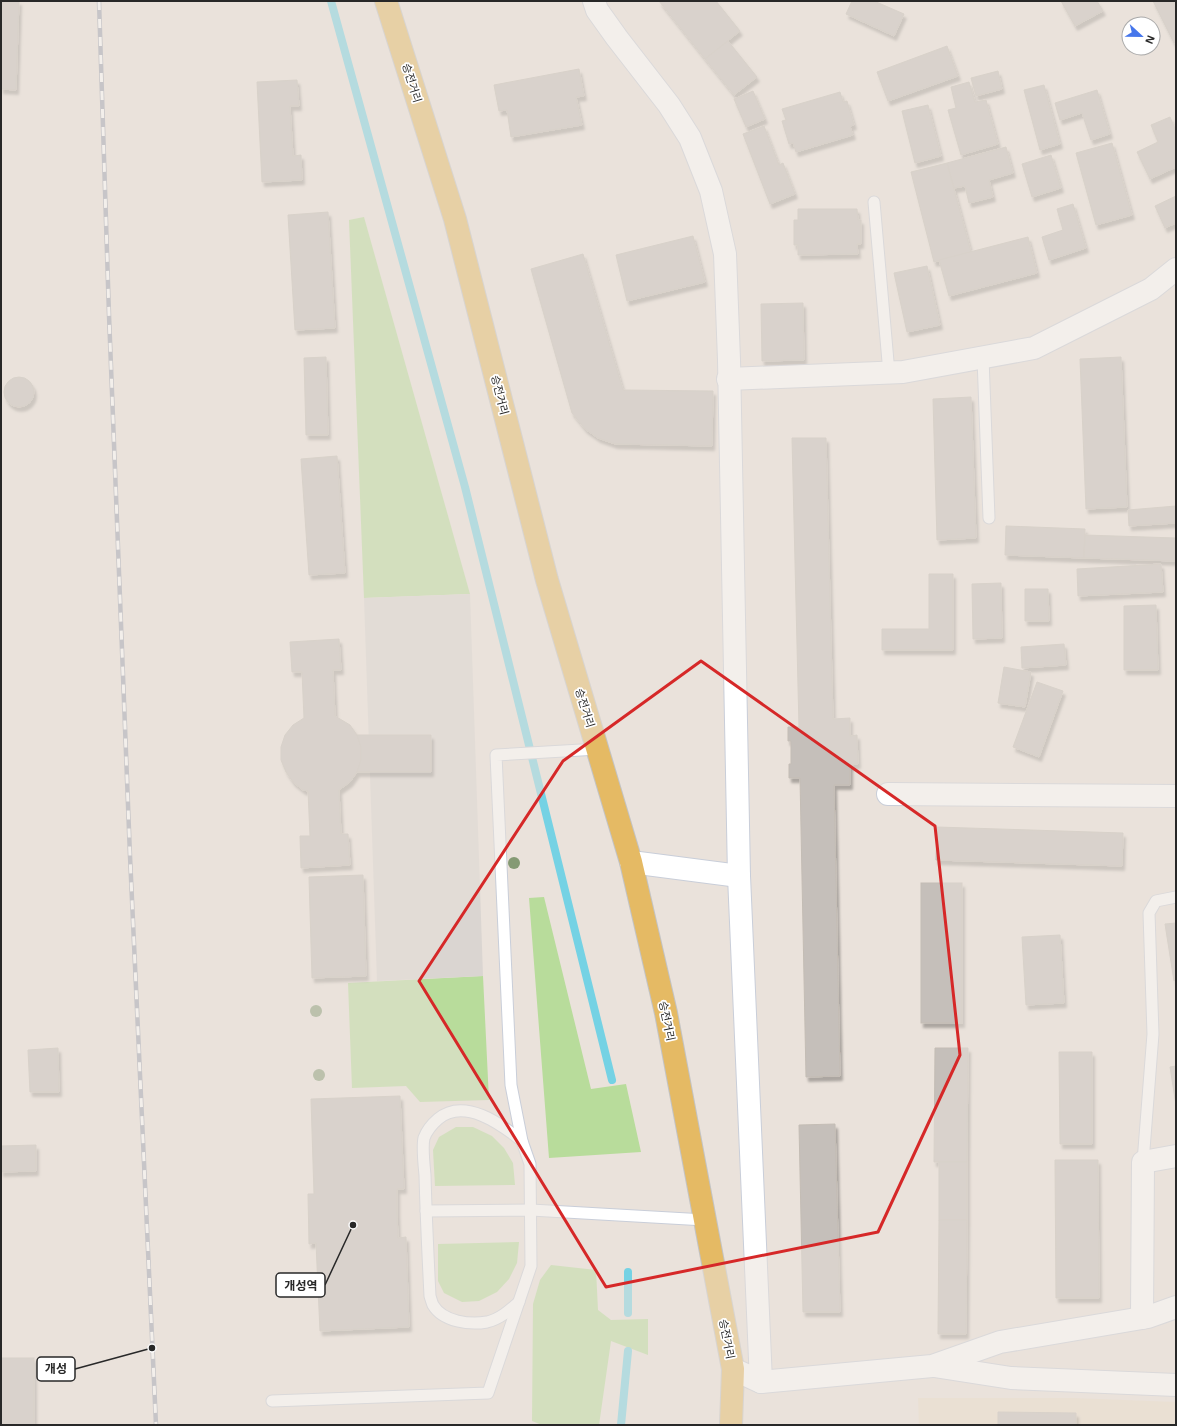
<svg xmlns="http://www.w3.org/2000/svg" width="1177" height="1426" font-family="Helvetica,'Noto Sans KR',sans-serif">
	<style>
		.education { fill: #eaddcb }
		.green { fill: #b8dc9b }
		.plaza { fill: #dad5d1 }
		.lines { fill: none; stroke-linecap: round; stroke-linejoin: round }
		.stream { stroke: #75d2e4; stroke-width: 8 }
		.building { fill: #c5bfba; stroke: #c4bdb5; filter: url(#shadow) }
		.lane-casing { stroke: #c9ced9; stroke-width: 13 }
		.street-casing { stroke: #c9ced9; stroke-width: 24 }
		.primary-casing { stroke: #c3c3c3; stroke-width: 24 }
		.lane { stroke: #fff; stroke-width: 11 }
		.street { stroke: #fff; stroke-width: 22 }
		.primary { stroke: #e5ba64; stroke-width: 22 }
		.rail-casing { stroke: #9ea3b1; stroke-width: 4.5 }
		.rail { stroke: #fff; stroke-width: 3; stroke-dasharray: 9; stroke-linecap: butt }
		.tree { fill: #859a74 }
		.marked { fill: none; stroke: #d62828; stroke-width: 3; stroke-linejoin: round }
		.labels { text-anchor: middle; stroke-width: 3.5; stroke-linejoin: round; paint-order: stroke }
		.street-label { font-size: 11px; fill: #282828; stroke: #fff }
		.leader { fill: none; stroke: #282828; stroke-width: 1.5 }
		.callout-dot { fill: #282828; stroke: #fff; stroke-width: 1.5 }
		.callout { fill: #fff; stroke: #282828; stroke-width: 1.5 }
		.callout-label { font-size: 12px; text-anchor: middle; font-weight: bold; fill: #282828 }
	</style>
	<defs>
		<filter id="shadow"><feDropShadow dx="2.5" dy="4.5" stdDeviation="1" flood-color="#0004"/></filter>
	</defs>
	<rect width="100%" height="100%" fill="#eae2db"/>
	<!-- education -->
	<polygon class="education" points="918,1398 1073,1398 1176,1402 1176,1425 919,1425"/>
	<!-- green -->
	<g class="green">
		<polygon points="364,217 470,594 364,598 349,220"/>
		<polygon points="544,897 591,1089 626,1084 641,1152 549,1158 529,898"/>
		<polygon points="483,976 489,1100 420,1102 406,1086 352,1088 348,983"/>
		<polygon points="456,1127 473,1127 492,1136 504,1148 513,1163 515,1185 435,1186 433,1150 439,1137"/>
		<polygon points="519,1242 517,1263 509,1279 497,1292 479,1301 462,1302 444,1293 438,1281 438,1244"/>
		<polygon points="551,1265 596,1270 598,1310 611,1320 648,1319 648,1355 611,1341 599,1425 542,1425 532,1421 533,1304 540,1280"/>
	</g>
	<!-- plaza -->
	<polygon class="plaza" points="470,594 483,976 377,981 364,598"/>
	<g class="lines">
		<!-- stream -->
		<g class="stream">
			<polyline points="331,1 465,487 612,1080"/>
			<polyline points="628,1313 628,1272"/>
			<polyline points="621,1425 628,1351"/>
		</g>
	</g>
	<!-- building -->
	<g class="building">
		<polygon points="1,1 19,1 16,90 1,89"/>
		<polygon points="659,1 716,1 740,31 705,59"/>
		<polygon points="852,1 874,1 904,14 894,36 846,14"/>
		<polygon points="1061,1 1097,1 1103,11 1075,26"/>
		<polygon points="1153,1 1176,1 1176,42 1174,43"/>
		<polygon points="728,41 757,77 734,95 705,59"/>
		<polygon points="947,46 958,76 888,101 877,72"/>
		<polygon points="579,69 584,96 576,97 582,125 511,137 507,110 499,111 494,85"/>
		<polygon points="998,71 1002,89 976,96 971,78"/>
		<polygon points="297,80 299,106 290,106 293,156 301,155 302,180 262,182 257,82"/>
		<polygon points="969,82 975,102 986,100 998,144 961,155 948,110 956,108 951,87"/>
		<polygon points="1044,85 1060,144 1040,150 1024,90"/>
		<polygon points="1097,90 1110,134 1091,140 1082,113 1060,120 1055,103"/>
		<polygon points="753,91 765,119 746,127 734,99"/>
		<polygon points="840,92 843,102 847,101 854,125 850,126 853,135 796,152 793,143 789,144 782,121 786,120 782,109"/>
		<polygon points="928,105 941,156 915,163 902,111"/>
		<polygon points="1170,117 1176,131 1176,167 1150,179 1137,152 1158,142 1151,125"/>
		<polygon points="764,126 779,165 783,163 795,194 770,204 743,134"/>
		<polygon points="1112,143 1132,215 1096,225 1076,153"/>
		<polygon points="1006,147 1013,173 989,180 993,197 969,203 965,186 954,188 947,163"/>
		<polygon points="1051,155 1061,188 1032,197 1022,164"/>
		<polygon points="947,163 971,252 934,262 911,172"/>
		<polygon points="1176,196 1176,223 1165,228 1155,206"/>
		<polygon points="1073,204 1086,248 1049,260 1042,237 1063,230 1057,209"/>
		<polygon points="798,209 857,209 858,220 861,220 861,244 857,244 858,254 798,255 798,245 794,245 794,220 798,220"/>
		<polygon points="328,212 335,328 295,330 288,215"/>
		<polygon points="693,236 705,282 627,301 616,255"/>
		<polygon points="1028,237 1037,273 949,296 939,260"/>
		<polygon points="583,254 623,390 713,391 712,446 615,444 598,438 585,429 572,413 531,269"/>
		<polygon points="927,266 940,325 907,332 894,273"/>
		<polygon points="803,303 804,360 762,361 761,304"/>
		<polygon points="326,357 328,435 306,435 304,358"/>
		<polygon points="1121,357 1127,507 1086,509 1080,359"/>
		<circle cx="19" cy="392" r="15"/>
		<polygon points="971,397 976,538 937,540 933,399"/>
		<polygon points="792,438 826,438 833,719 850,718 850,736 857,735 858,764 850,765 850,785 834,785 840,1076 806,1077 800,778 789,778 789,764 791,764 791,741 788,741 788,727 799,727"/>
		<polygon points="337,456 345,573 309,575 301,459"/>
		<polygon points="1176,506 1176,523 1129,526 1128,510"/>
		<polygon points="1006,526 1085,529 1084,558 1005,555"/>
		<polygon points="1085,535 1176,538 1176,561 1084,558"/>
		<polygon points="1161,564 1163,592 1078,596 1077,569"/>
		<polygon points="929,574 953,574 953,650 882,650 882,629 929,629"/>
		<polygon points="1001,583 1002,638 973,639 972,584"/>
		<polygon points="1025,589 1048,589 1049,621 1025,621"/>
		<polygon points="1156,605 1158,670 1124,670 1124,606"/>
		<polygon points="339,639 341,670 333,670 335,716 350,725 357,735 361,747 361,760 357,772 350,782 339,790 341,834 348,834 350,865 301,868 300,836 310,836 308,791 303,790 293,782 286,772 281,760 281,747 285,735 293,725 304,718 302,672 292,672 290,642"/>
		<polygon points="1064,644 1066,665 1022,668 1021,647"/>
		<polygon points="1004,667 1031,672 1025,707 998,703"/>
		<polygon points="1037,682 1063,691 1039,757 1013,747"/>
		<polygon points="357,735 431,735 431,772 357,772 361,760 361,747"/>
		<polygon points="937,827 1123,833 1122,866 936,860"/>
		<polygon points="363,875 366,976 312,978 309,877"/>
		<rect x="921" y="883" width="41" height="140"/>
		<polygon points="1176,923 1176,980 1174,981 1165,924"/>
		<polygon points="1060,935 1064,1003 1026,1005 1022,937"/>
		<polygon points="58,1048 59,1092 30,1092 28,1050"/>
		<polygon points="935,1048 968,1048 967,1162 934,1162"/>
		<polygon points="1059,1052 1092,1052 1092,1144 1060,1144"/>
		<polygon points="1176,1066 1176,1105 1170,1067"/>
		<polygon points="400,1096 404,1189 397,1189 397,1212 398,1238 406,1237 409,1327 320,1331 316,1243 309,1244 308,1194 314,1194 311,1099"/>
		<polygon points="835,1124 840,1312 803,1312 799,1125"/>
		<polygon points="36,1145 36,1171 1,1172 1,1146"/>
		<polygon points="1055,1160 1098,1160 1099,1298 1056,1298"/>
		<rect x="939" y="1162" width="28" height="58"/>
		<polygon points="939,1220 967,1220 966,1334 938,1334"/>
		<rect x="1" y="1358" width="33" height="67"/>
		<polygon points="998,1412 1076,1413 1076,1425 998,1425"/>
	</g>
	<g class="lines">
		<defs>
			<g id="lane">
				<polyline points="874,202 889,373"/>
				<polyline points="983,358 989,518"/>
				<polyline points="1143,1162 1153,1034 1149,913 1156,901 1176,897"/>
				<polyline points="426,1211 531,1210 705,1220"/>
				<path d="M519 1302C510 1310 500 1319 487 1322 470 1325 443 1322 433 1305 432 1303 431 1299 430 1296 428 1256 426 1215 425 1175 424 1165 422 1147 424 1138 427 1130 431 1125 438 1119 464 1097 501 1124 522 1141"/>
				<polyline points="272,1401 488,1393 531,1266 530,1164 522,1141 511,1085 496,755 598,749"/>
			</g>
			<g id="street">
				<polyline points="594,1 597,10 617,38 669,105 690,138 711,191 725,254 729,360 739,876 761,1382 733,1369"/>
				<polyline points="728,379 903,372 1034,348 1151,289 1176,269"/>
				<polyline points="888,794 1176,796"/>
				<polyline points="631,862 739,876"/>
				<polyline points="1142,1318 1143,1162 1176,1156"/>
				<polyline points="934,1366 1011,1378 1176,1385"/>
				<polyline points="761,1382 932,1366 1000,1342 1148,1317 1176,1307"/>
			</g>
			<polyline id="primary" points="386,1 455,219 547,580 631,862 666,1013 733,1369 731,1425"/>
		</defs>
		<!-- lane casing -->
		<use href="#lane" class="lane-casing"/>
		<!-- street casing -->
		<use href="#street" class="street-casing"/>
		<!-- primary casing -->
		<use href="#primary" class="primary-casing"/>
		<!-- lane -->
		<use href="#lane" class="lane"/>
		<!-- street -->
		<use href="#street" class="street"/>
		<!-- primary -->
		<use href="#primary" class="primary"/>
		<defs>
			<polyline id="rail" points="99,1 109,315 130,856 156,1425"/>
		</defs>
		<!-- rail casing -->
		<use href="#rail" class="rail-casing"/>
		<!-- rail -->
		<use href="#rail" class="rail"/>
	</g>
	<!-- trees -->
	<g class="tree">
		<circle cx="514" cy="863" r="6"/>
		<circle cx="316" cy="1011" r="6"/>
		<circle cx="319" cy="1075" r="6"/>
	</g>
	<!-- marked area -->
	<path d="M0 0H1177V1426H0ZM701 661 935 826 960 1055 878 1232 606 1287 419 981 563 761Z" fill="#eae2db" fill-opacity=".55" fill-rule="evenodd"/>
	<path class="marked" d="M701 661 935 826 960 1055 878 1232 606 1287 419 981 563 761Z"/>
	<g class="labels">
		<!-- street labels -->
		<g class="street-label">
			<text transform="translate(412 83) rotate(73)" y="4">승전거리</text>
			<text transform="translate(500 395) rotate(76)" y="4">승전거리</text>
			<text transform="translate(585 708) rotate(73)" y="4">승전거리</text>
			<text transform="translate(667 1021) rotate(78)" y="4">승전거리</text>
			<text transform="translate(727 1339) rotate(79)" y="4">승전거리</text>
		</g>
	</g>
	<!-- callouts -->
	<path class="leader" d="M353 1225L325 1285M152 1348L75 1369"/>
	<g class="callout-dot">
		<circle cx="353" cy="1225" r="4"/>
		<circle cx="152" cy="1348" r="4"/>
	</g>
	<g class="callout">
		<rect x="276" y="1273" width="49" height="24" rx="4"/>
		<rect x="37" y="1357" width="38" height="24" rx="4"/>
	</g>
	<g class="callout-label">
		<text x="301" y="1290">개성역</text>
		<text x="56" y="1373">개성</text>
	</g>
	<!-- border -->
	<rect width="1177" height="1426" fill="none" stroke="#282828" stroke-width="4"/>
	<!-- north arrow -->
	<g transform="translate(1141 36) rotate(112)"><circle r="19" fill="#ffffff" stroke="#a9a9a9"/>
	<path d="M0-3L7 15L0 10L-7 15Z" fill="#4676eb"/>
	<text y="-6" font-size="11" font-weight="bold" text-anchor="middle" fill="#282828">N</text>
	</g>
</svg>
